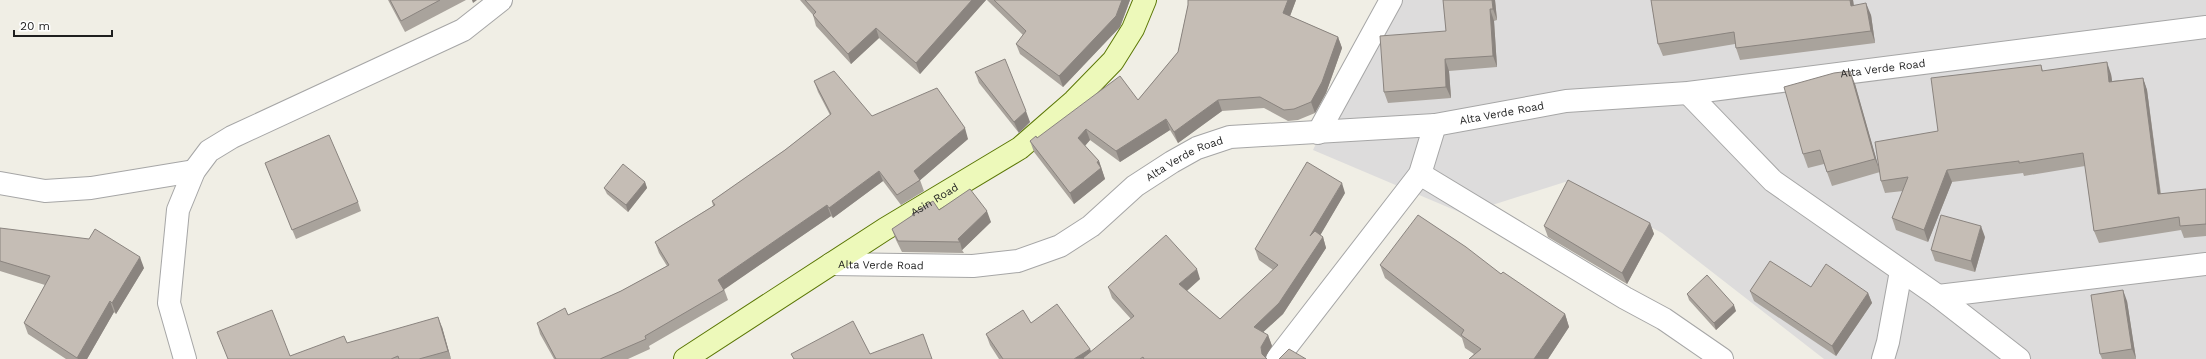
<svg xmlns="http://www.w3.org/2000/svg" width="2206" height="359" font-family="'Work Sans',sans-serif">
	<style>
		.residential { fill: #dddcdc }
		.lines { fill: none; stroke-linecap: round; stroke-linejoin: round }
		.minor-casing { stroke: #a6a6a6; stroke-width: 24 }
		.secondary-casing { stroke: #5b7705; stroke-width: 24 }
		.minor { stroke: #fff; stroke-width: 22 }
		.secondary { stroke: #edf9ba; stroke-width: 22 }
		.wall { fill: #a9a39c }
		.shaded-wall { fill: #8a847f }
		.building { fill: #c5bdb5; stroke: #8a847f }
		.labels { text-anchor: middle; stroke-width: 4; stroke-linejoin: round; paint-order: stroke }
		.street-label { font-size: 11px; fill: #1f1f1f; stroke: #fff }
	</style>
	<rect width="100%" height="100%" fill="#f0eee5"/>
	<!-- residential -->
	<polygon class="residential" points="1396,0 2206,0 2206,359 1824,359 1662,233 1565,182 1464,214 1313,150 1353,68"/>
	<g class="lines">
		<defs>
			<g id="minor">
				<polyline points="1688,93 1773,181 1938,296 2019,359"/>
				<polyline points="1318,133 1391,0"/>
				<polyline points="1420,174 1625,298 1664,319 1722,359"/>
				<polyline points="0,183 45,191 91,188 194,171"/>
				<path id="s1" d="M831 264 973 266 1018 261 1060 246 1091 226 1135 186 1172 162 1197 148 1230 137 1435 125 1566 101 1688 93 2206 27"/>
				<polyline points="1938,296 2206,264"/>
				<polyline points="185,359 169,303 178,210 194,171 209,151 232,137 463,30 501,0"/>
				<polyline points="1277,359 1420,174 1435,125"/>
				<polyline points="1883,359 1888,342 1901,271"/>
			</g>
			<g id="secondary">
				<path id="s2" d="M685 359 885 229 1020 148 1074 101 1113 61 1133 29 1145 0"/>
			</g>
		</defs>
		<!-- minor casing -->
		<use href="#minor" class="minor-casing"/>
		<!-- secondary casing -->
		<use href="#secondary" class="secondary-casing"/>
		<!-- minor -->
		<use href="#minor" class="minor"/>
		<!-- secondary -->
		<use href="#secondary" class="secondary"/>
	</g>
	<!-- wall -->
	<g class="wall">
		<polygon points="388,0 466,0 405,32"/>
		<polygon points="800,0 986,0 920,74 879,38 851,64 816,26 813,15"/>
		<polygon points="987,0 1130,0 1120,27 1063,87 1020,54 1016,44 1023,35"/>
		<polygon points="1188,0 1296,0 1290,16 1338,37 1342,48 1326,93 1315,113 1298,120 1288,121 1264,108 1222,111 1178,143 1170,130 1120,162 1090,140 1085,146 1099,161 1105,179 1074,204 1034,152 1030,141 1138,100 1178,52 1188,5"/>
		<polygon points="1443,0 1495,0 1497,20 1494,21 1497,67 1449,71 1451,98 1388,103 1384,92 1446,31"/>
		<polygon points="1651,0 1853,0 1854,5 1871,15 1875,43 1740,60 1736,48 1735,44 1663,56 1658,44"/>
		<polygon points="2041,65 2043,71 2111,74 2112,81 2143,78 2147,90 2161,194 2206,189 2206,236 2184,238 2181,230 2099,243 2094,231 2085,166 2024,176 2023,173 1952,182 1928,242 1896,230 1892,218 1903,191 1885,193 1881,181 1880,172 1832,186 1824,164 1808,168 1803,154 1855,84 1879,169"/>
		<polygon points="975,72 1030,122 1019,133 979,83"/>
		<polygon points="814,81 872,116 968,139 920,180 924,191 901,205 883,181 833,218 831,216 724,289 728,300 649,346 650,349 628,359 554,359 540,334 537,323 568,315 621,291 667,266 659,253 655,242 713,206 712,201 785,150 830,115 818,92"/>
		<polygon points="265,163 358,202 361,211 296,239"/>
		<polygon points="645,182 647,188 628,212 607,194 604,188"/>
		<polygon points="1345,193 1320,235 1323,237 1326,248 1283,314 1263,332 1268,335 1272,346 1265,357 1267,359 999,359 990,345 986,334 1031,323 1090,349 1091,352 1131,319 1112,298 1108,287 1200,279 1187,291 1220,319 1273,270 1259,260 1255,249"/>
		<polygon points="939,210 991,222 962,250 964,253 902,252 896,240 892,229 912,216 912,214"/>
		<polygon points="1650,223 1654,234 1627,284 1548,237 1544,226"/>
		<polygon points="0,228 144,268 116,314 114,312 87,359 66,359 28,334 24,323 45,285 0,271"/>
		<polygon points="1985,237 1975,272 1935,261 1931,250"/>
		<polygon points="1380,265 1501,274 1565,314 1569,327 1548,359 1469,359 1474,354 1465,348 1462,338 1385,278"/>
		<polygon points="1750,291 1868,293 1872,303 1836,356 1754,301"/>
		<polygon points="1687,294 1736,311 1716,330 1689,300"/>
		<polygon points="2127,301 2136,359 2102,359 2100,354"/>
		<polygon points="442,327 451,359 228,359 290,356 347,343"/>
	</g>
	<!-- shaded-wall -->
	<g class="shaded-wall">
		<polygon points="472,0 477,0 473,3"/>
		<polygon points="972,0 986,0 920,74 916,63"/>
		<polygon points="1122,0 1130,0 1120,27 1063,87 1059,76"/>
		<polygon points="1288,0 1296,0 1287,24 1283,13"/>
		<polygon points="1492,0 1495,0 1497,20 1493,9"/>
		<polygon points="1850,0 1853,0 1855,18 1851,6"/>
		<polygon points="1866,3 1871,15 1875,43 1871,31"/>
		<polygon points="1490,9 1494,21 1497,67 1493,56"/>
		<polygon points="876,28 879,38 851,64 848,54"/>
		<polygon points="1338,37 1342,48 1326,93 1315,113 1311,102"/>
		<polygon points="1445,59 1449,71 1451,98 1446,87"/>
		<polygon points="2107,62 2111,74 2114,94 2109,82"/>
		<polygon points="1850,71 1855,84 1880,172 1875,159"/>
		<polygon points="2143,78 2147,90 2162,207 2158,194"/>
		<polygon points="1218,100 1222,111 1178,143 1174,132"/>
		<polygon points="1026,111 1030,122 1019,133 1014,122"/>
		<polygon points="1166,119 1170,130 1120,162 1116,151"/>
		<polygon points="965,128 968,139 918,182 914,171"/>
		<polygon points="1086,129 1090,140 1082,149 1078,138"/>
		<polygon points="1099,161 1105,179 1074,204 1070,193 1097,162"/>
		<polygon points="1947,170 1952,182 1928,242 1924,230"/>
		<polygon points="879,171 883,181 833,218 829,208"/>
		<polygon points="645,182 647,188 628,212 626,205"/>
		<polygon points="1342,183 1345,193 1314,246 1310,236"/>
		<polygon points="827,205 831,216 722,291 718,280"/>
		<polygon points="987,211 991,222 962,250 960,242 958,239"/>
		<polygon points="1650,223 1654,234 1627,284 1622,273"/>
		<polygon points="1981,226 1985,237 1975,272 1971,261"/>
		<polygon points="1323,237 1326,248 1283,314 1258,337 1254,327"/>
		<polygon points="140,257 144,268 116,314 112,303"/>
		<polygon points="1197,269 1200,279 1183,294 1179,284"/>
		<polygon points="2123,290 2127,301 2136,359 2132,349"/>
		<polygon points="1868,293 1872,303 1836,356 1832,346"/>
		<polygon points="110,301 114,312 87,359 78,359 77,358"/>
		<polygon points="1734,305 1736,311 1716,330 1714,323"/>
		<polygon points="1565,314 1569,327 1548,359 1534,359"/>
		<polygon points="438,317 442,327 451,359 448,351"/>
		<polygon points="1268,335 1272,346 1265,358 1262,354 1261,347"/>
		<polygon points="1090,349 1094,359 1074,359"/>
	</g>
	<!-- building -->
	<g class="building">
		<polygon points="390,0 440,0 401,21"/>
		<polygon points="805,0 972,0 916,63 876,28 848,54 813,15 816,12"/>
		<polygon points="994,0 1122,0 1116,16 1059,76 1016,44 1026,31"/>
		<polygon points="1188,0 1288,0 1283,13 1338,37 1322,82 1311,102 1294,109 1284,110 1260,97 1218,100 1174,132 1166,119 1116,151 1086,129 1078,138 1099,161 1097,162 1101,168 1070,193 1030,141 1036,136 1037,138 1120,76 1138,100 1178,52 1188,5"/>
		<polygon points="1443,0 1492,0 1493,9 1490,9 1493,56 1445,59 1446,87 1384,92 1380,36 1446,31"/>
		<polygon points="1651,0 1850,0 1851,6 1866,3 1871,31 1736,48 1734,32 1658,44"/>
		<polygon points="1005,59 1026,111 1014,122 975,72"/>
		<polygon points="2107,62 2109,82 2143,78 2158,194 2206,189 2206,224 2180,226 2179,217 2094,231 2083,153 2019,163 2019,161 1947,170 1924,230 1892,218 1908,177 1881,181 1875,142 1938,131 1931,78 2041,65 2042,71"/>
		<polygon points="834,71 872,116 937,88 965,128 914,171 920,180 897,195 879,171 829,208 827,205 718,280 724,290 645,336 646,339 600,359 556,359 537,323 565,308 568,315 621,291 669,265 655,242 715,205 712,201 785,150 831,114 814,81"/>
		<polygon points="1850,71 1875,159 1827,172 1820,150 1803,154 1784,87 1834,73"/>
		<polygon points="329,135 358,202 292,230 265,163"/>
		<polygon points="1307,162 1342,183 1310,236 1315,231 1323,237 1279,303 1254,327 1268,335 1261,347 1262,354 1267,359 1144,359 1143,357 1140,359 1084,359 1083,358 1134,316 1108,287 1166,235 1197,269 1179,284 1220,319 1278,265 1255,249"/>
		<polygon points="623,164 645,182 626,205 604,188"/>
		<polygon points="1568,180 1650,223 1622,273 1544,226"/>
		<polygon points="970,189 987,211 958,239 960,242 898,241 892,229 913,215 912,214 933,201 939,210"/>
		<polygon points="1418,215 1466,247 1501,274 1503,272 1565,314 1534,359 1469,359 1481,349 1461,335 1464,330 1380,265"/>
		<polygon points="1941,215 1981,226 1971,261 1931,250"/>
		<polygon points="0,228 89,239 95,229 140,257 112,303 110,301 77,358 24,323 50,276 0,261"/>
		<polygon points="1770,261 1811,287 1826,264 1868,293 1832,346 1750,291"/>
		<polygon points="1707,275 1734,305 1714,323 1687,294"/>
		<polygon points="2123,290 2132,349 2100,354 2091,295"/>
		<polygon points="1057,304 1090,349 1074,359 1003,359 986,334 1023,310 1031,323"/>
		<polygon points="272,310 290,356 344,336 347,343 438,317 448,351 419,359 399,359 398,356 391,359 228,359 217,332"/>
		<polygon points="853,321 870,354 923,334 932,359 794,359 791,354"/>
		<polygon points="1289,349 1306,359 1279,359"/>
	</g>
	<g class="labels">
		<!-- street labels -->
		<g class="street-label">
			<text dy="4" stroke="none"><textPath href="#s1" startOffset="1093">Alta Verde Road</textPath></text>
			<text dy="4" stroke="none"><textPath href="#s1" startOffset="709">Alta Verde Road</textPath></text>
			<text dy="4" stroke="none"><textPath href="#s1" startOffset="385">Alta Verde Road</textPath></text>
			<text dy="4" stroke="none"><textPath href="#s2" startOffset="296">Asin Road</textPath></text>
			<text dy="4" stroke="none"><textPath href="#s1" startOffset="50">Alta Verde Road</textPath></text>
		</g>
	</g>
	<!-- scale -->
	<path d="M14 30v6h98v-6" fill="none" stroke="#1f1f1f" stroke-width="2"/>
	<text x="20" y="30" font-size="12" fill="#1f1f1f" stroke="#ffffff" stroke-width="3" paint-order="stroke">20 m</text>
</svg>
